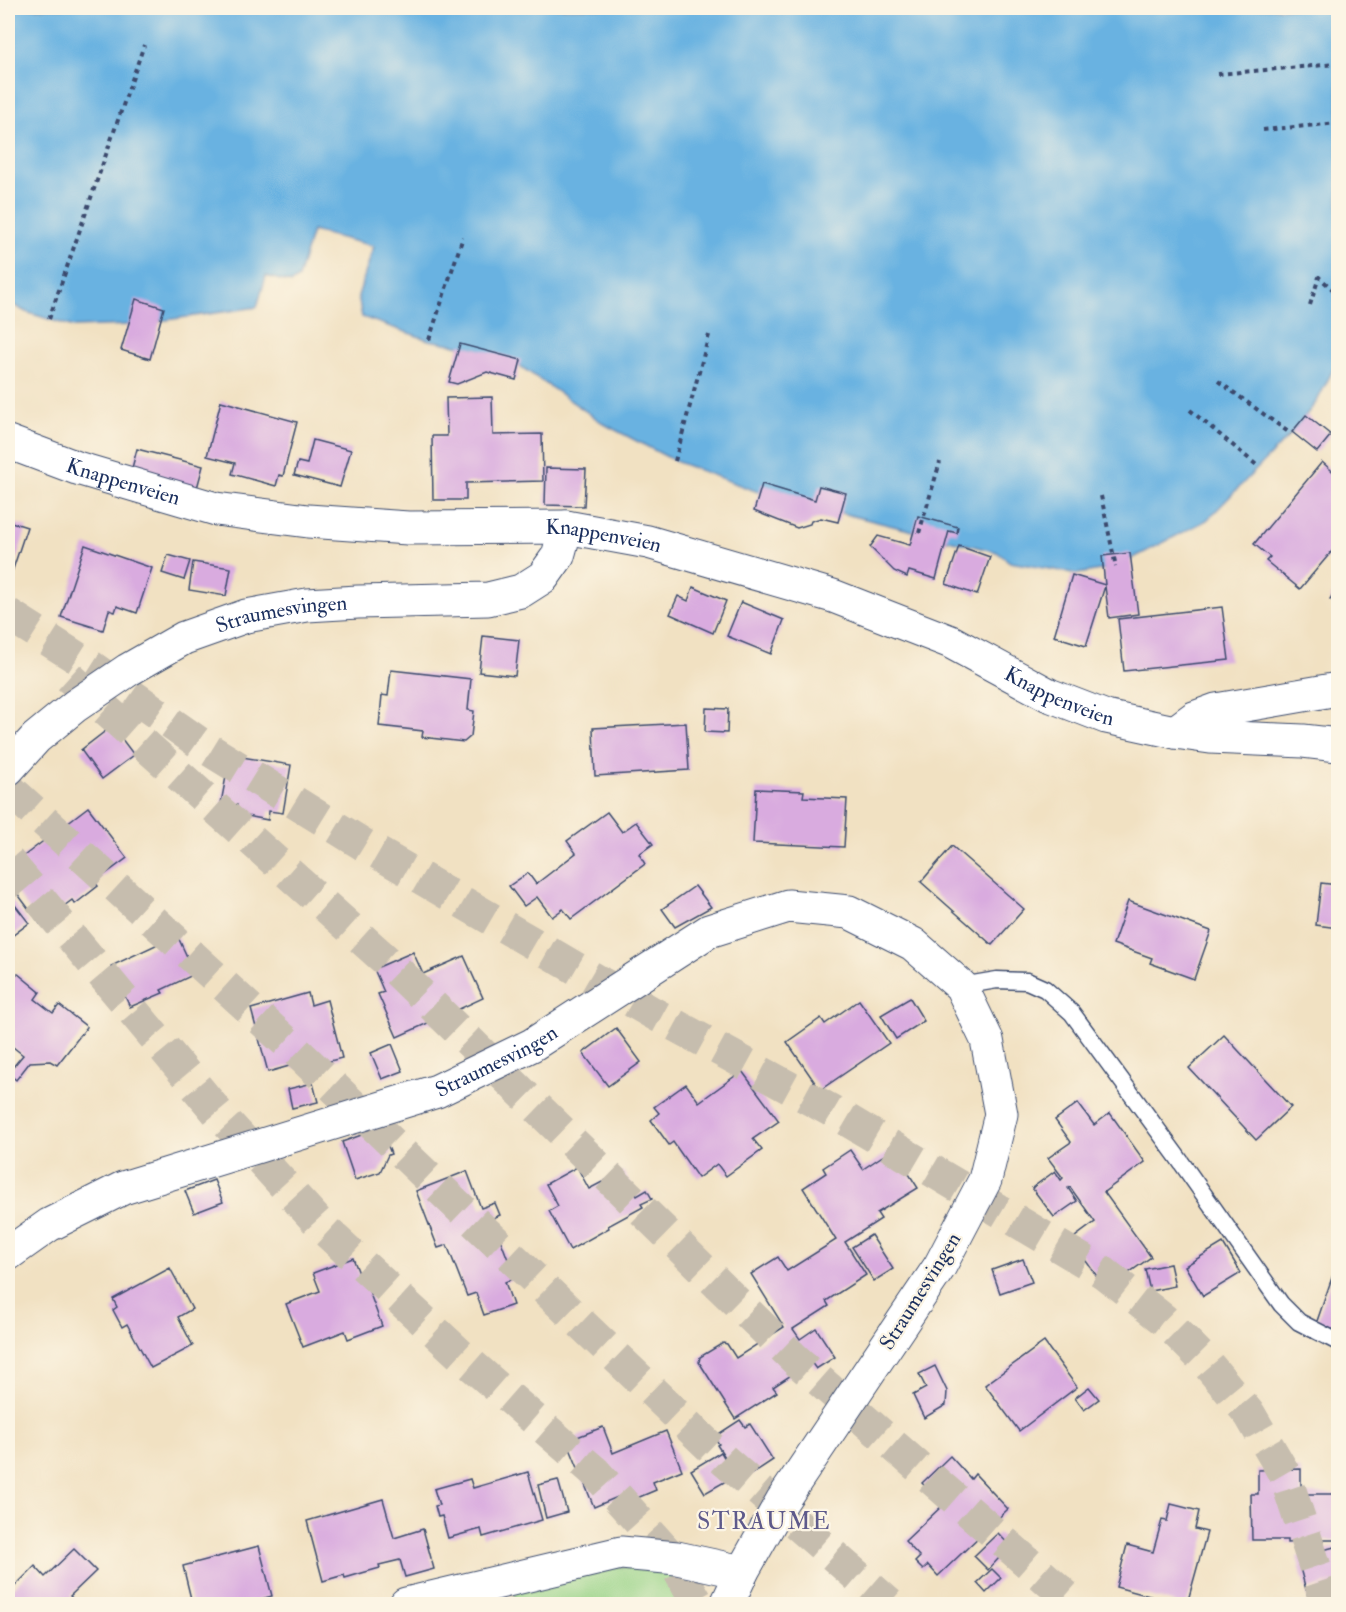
<svg xmlns="http://www.w3.org/2000/svg" width="1346" height="1612" font-family="'IM FELL Double Pica',serif">
	<style>
		.green { fill: #98d387; stroke: #5a8172; stroke-width: 1.5 }
		.water { fill: #69b2e1; stroke: #4270a0; stroke-width: 1.5 }
		.building { fill: #d9abdf }
		.lines { fill: none; stroke-linecap: round; stroke-linejoin: round }
		.primary-tunnel { stroke: #c6bdae; stroke-width: 33; stroke-dasharray: 33 16; stroke-linecap: butt }
		.lane-casing { stroke: #3b4a6d; stroke-width: 19 }
		.street-casing { stroke: #3b4a6d; stroke-width: 35 }
		.path { stroke: #3b4a6d; stroke-width: 4; stroke-dasharray: 4.5 4.5; stroke-linecap: butt }
		.lane { stroke: #fff; stroke-width: 16 }
		.street { stroke: #fff; stroke-width: 33 }
		.labels { text-anchor: middle; stroke-width: 4.5; stroke-linejoin: round; paint-order: stroke }
		.street-label { font-size: 21px; fill: #1b2f5e; stroke: #fcf5e5 }
		.quarter-label { font-size: 24px; letter-spacing: 1.5px; fill: #5e5a8b; stroke: #fcf5e5 }
	</style>
	<rect width="100%" height="100%" fill="#fcf5e5"/>
	<filter id="ink" filterUnits="userSpaceOnUse"><feTurbulence type="fractalNoise" baseFrequency=".0167" numOctaves="2"/><feDisplacementMap in="SourceGraphic" scale="12" xChannelSelector="R" yChannelSelector="G"/><feConvolveMatrix kernelMatrix="1 2 1 2 8 2 1 2 1" color-interpolation-filters="sRGB"/></filter>
	<filter id="wash" filterUnits="userSpaceOnUse"><feTurbulence type="fractalNoise" baseFrequency=".008" numOctaves="4" result="noise"/><feDisplacementMap in="SourceGraphic" scale="24" xChannelSelector="R" yChannelSelector="G"/><feGaussianBlur stdDeviation="1.35" result="paint"/><feColorMatrix in="noise" values="0 0 0 0 0 0 0 0 0 0 0 0 0 0 0 0 0 1.4 0 .05"/><feComposite in="paint" operator="in"/></filter>
	<g filter="url(#wash)">
		<rect width="100%" height="100%" fill="#f1e1c2"/>
		<!-- green -->
		<polygon class="green" points="603,1565 691,1572 702,1592 696,1604 516,1604 513,1587"/>
		<!-- water -->
		<polygon class="water" points="8,8 1338,8 1338,360 1317,401 1291,434 1207,520 1116,567 1078,574 1010,562 997,552 761,493 675,461 606,425 511,360 473,348 429,340 362,317 358,296 374,246 312,231 298,278 291,283 266,276 257,307 131,325 74,327 26,312 8,302"/>
		<g id="blocks">
			<!-- building -->
			<g class="building">
				<polygon points="136,299 164,308 150,359 121,350"/>
				<polygon points="460,344 521,360 516,380 487,372 457,384 449,382"/>
				<polygon points="492,397 493,435 542,434 543,481 466,483 466,500 433,500 432,436 447,436 446,398"/>
				<polygon points="221,401 297,422 283,476 279,475 276,486 232,474 235,463 207,456"/>
				<polygon points="1306,415 1331,435 1317,452 1292,432"/>
				<polygon points="313,440 351,450 340,487 294,475 298,462 307,464"/>
				<polygon points="137,449 203,466 197,488 131,472"/>
				<polygon points="1322,462 1338,476 1338,544 1300,589 1266,561 1270,557 1254,544"/>
				<polygon points="546,468 586,469 584,506 545,505"/>
				<polygon points="762,484 815,500 819,486 846,493 838,522 821,518 811,521 810,524 797,528 754,511"/>
				<polygon points="918,516 958,527 957,533 949,531 936,579 909,571 907,577 894,571 870,547 878,536 910,545"/>
				<polygon points="8,521 27,527 11,575 8,574"/>
				<polygon points="85,545 152,568 137,613 117,606 115,612 109,610 103,630 61,617"/>
				<polygon points="959,546 990,557 977,595 946,584"/>
				<polygon points="1130,553 1138,614 1109,618 1105,586 1086,646 1054,636 1072,575 1105,585 1102,556"/>
				<polygon points="168,555 190,561 184,580 162,573"/>
				<polygon points="193,562 231,568 226,596 189,590"/>
				<polygon points="1338,586 1338,605 1330,599"/>
				<polygon points="693,587 726,601 713,633 670,614 678,596 688,601"/>
				<polygon points="741,602 784,620 771,654 727,636"/>
				<polygon points="1222,607 1229,660 1124,671 1118,619"/>
				<polygon points="483,636 519,640 515,676 479,672"/>
				<polygon points="391,670 471,679 468,710 474,711 471,736 464,742 422,737 423,731 379,726 382,695 388,696"/>
				<polygon points="706,708 728,709 727,733 705,732"/>
				<polygon points="686,723 689,770 595,776 593,728"/>
				<polygon points="112,726 134,755 102,779 81,750"/>
				<polygon points="230,755 291,765 283,813 269,811 268,820 236,814 237,805 221,803"/>
				<polygon points="756,789 804,791 803,797 847,799 844,847 753,843"/>
				<polygon points="88,807 127,858 95,882 98,886 75,904 72,900 40,924 8,881 8,868"/>
				<polygon points="607,812 622,832 636,822 653,844 639,854 645,864 571,919 563,909 552,917 537,897 524,906 509,886 528,873 536,884 576,853 567,841"/>
				<polygon points="952,846 1024,909 992,945 921,882"/>
				<polygon points="1321,883 1338,885 1338,928 1316,925"/>
				<polygon points="695,886 711,907 675,927 662,909"/>
				<polygon points="8,896 29,923 8,939"/>
				<polygon points="1128,901 1211,931 1194,979 1150,963 1152,958 1113,944"/>
				<polygon points="177,935 195,974 161,990 163,993 130,1007 111,966"/>
				<polygon points="413,952 423,974 464,956 483,998 444,1016 445,1018 431,1025 430,1022 397,1037 378,994 384,992 374,969"/>
				<polygon points="17,973 40,992 35,999 53,1013 59,1005 87,1027 57,1065 50,1061 30,1062 16,1080 8,1073 23,1055 8,1043 8,1007 12,1001 8,997 8,985"/>
				<polygon points="308,993 311,1005 327,1000 342,1058 306,1067 306,1064 294,1068 293,1065 268,1072 251,1009"/>
				<polygon points="910,998 924,1021 896,1039 881,1015"/>
				<polygon points="859,1000 889,1043 820,1090 787,1042 821,1018 825,1024"/>
				<polygon points="616,1028 641,1062 608,1086 583,1053"/>
				<polygon points="1224,1035 1291,1107 1256,1140 1189,1068"/>
				<polygon points="392,1044 403,1071 382,1079 371,1053"/>
				<polygon points="742,1071 779,1121 753,1139 762,1150 726,1176 717,1164 698,1178 673,1142 669,1145 651,1120 659,1113 654,1107 686,1084 699,1102"/>
				<polygon points="313,1083 318,1102 292,1108 288,1089"/>
				<polygon points="1078,1103 1094,1125 1110,1113 1145,1162 1104,1192 1151,1257 1106,1289 1071,1240 1095,1222 1070,1187 1068,1188 1077,1201 1054,1217 1032,1188 1055,1171 1061,1180 1063,1178 1048,1158 1071,1142 1055,1120"/>
				<polygon points="381,1128 391,1154 388,1155 380,1172 355,1180 342,1142"/>
				<polygon points="893,1149 918,1188 877,1213 881,1219 845,1242 866,1275 826,1301 829,1306 793,1329 800,1339 816,1328 835,1357 816,1369 811,1362 773,1387 777,1392 735,1419 699,1362 700,1357 723,1343 727,1344 736,1358 784,1327 751,1274 778,1257 787,1271 836,1240 803,1188 826,1173 823,1168 850,1150 863,1169"/>
				<polygon points="577,1167 589,1189 623,1171 637,1196 647,1190 652,1199 641,1204 643,1207 608,1226 609,1228 570,1250 549,1211 558,1206 546,1184"/>
				<polygon points="467,1171 481,1208 495,1203 500,1215 486,1221 487,1222 493,1220 515,1278 505,1282 513,1305 484,1315 476,1293 467,1296 447,1245 438,1248 416,1191"/>
				<polygon points="214,1180 223,1202 194,1213 185,1191"/>
				<polygon points="871,1235 893,1269 874,1281 852,1247"/>
				<polygon points="1223,1243 1241,1273 1203,1296 1185,1266"/>
				<polygon points="353,1258 360,1276 363,1275 382,1326 348,1339 345,1331 303,1347 286,1304 320,1291 313,1273"/>
				<polygon points="1023,1259 1032,1282 1000,1293 992,1270"/>
				<polygon points="1170,1264 1175,1286 1150,1291 1145,1269"/>
				<polygon points="1336,1266 1338,1267 1338,1331 1316,1324"/>
				<polygon points="170,1268 192,1309 178,1317 193,1346 151,1368 127,1324 122,1327 113,1310 117,1307 113,1299"/>
				<polygon points="1044,1342 1077,1387 1019,1431 985,1385"/>
				<polygon points="935,1366 947,1391 946,1405 924,1418 913,1395 926,1388 919,1374"/>
				<polygon points="1089,1387 1099,1399 1084,1410 1075,1398"/>
				<polygon points="740,1420 745,1427 750,1424 773,1460 741,1481 717,1445 719,1444 714,1437"/>
				<polygon points="603,1427 613,1453 666,1431 682,1470 653,1482 656,1490 630,1501 627,1493 594,1507 567,1441"/>
				<polygon points="721,1452 735,1476 705,1493 691,1470"/>
				<polygon points="950,1456 971,1479 975,1474 1008,1509 938,1576 928,1565 923,1570 915,1562 920,1557 905,1541 943,1505 922,1483"/>
				<polygon points="1301,1469 1301,1494 1338,1494 1338,1540 1301,1540 1301,1542 1287,1543 1287,1540 1252,1540 1251,1494 1258,1494 1258,1470"/>
				<polygon points="528,1472 542,1520 483,1537 481,1529 448,1538 442,1516 438,1517 435,1506 439,1505 434,1489 470,1479 473,1488"/>
				<polygon points="558,1480 567,1512 546,1518 538,1485"/>
				<polygon points="383,1499 394,1538 423,1529 434,1569 405,1577 400,1560 379,1565 380,1568 362,1573 345,1578 344,1575 323,1581 307,1521"/>
				<polygon points="1171,1504 1199,1511 1195,1529 1207,1532 1187,1604 1179,1604 1116,1587 1127,1545 1153,1552 1162,1520 1167,1521"/>
				<polygon points="998,1533 1010,1546 988,1570 974,1556"/>
				<polygon points="259,1546 272,1596 258,1600 259,1602 251,1604 188,1604 192,1603 183,1566"/>
				<polygon points="1338,1546 1338,1581 1306,1590 1297,1557"/>
				<polygon points="74,1549 96,1571 70,1596 78,1604 14,1604 8,1598 8,1593 35,1566 45,1577"/>
				<polygon points="992,1569 1001,1578 986,1593 977,1583"/>
				<polygon points="1338,1581 1338,1604 1312,1604 1307,1594"/>
				<polygon points="1137,1599 1147,1604 1134,1604"/>
			</g>
		</g>
	</g>
	<g filter="url(#ink)">
		<use href="#blocks" fill-opacity="0" stroke="#3b4a6d" stroke-width="1.5"/>
		<g class="lines">
			<!-- primary-tunnel -->
			<g class="primary-tunnel">
				<polyline points="8,614 93,668 208,749 366,846 651,1012 832,1111 1104,1273 1164,1320 1204,1360 1250,1415 1285,1475 1322,1588 1324,1604"/>
				<polyline points="69,677 389,963 796,1360 1075,1604"/>
				<polyline points="8,788 296,1051 725,1461 889,1604"/>
				<polyline points="8,861 218,1113 327,1232 466,1360 595,1472 671,1557 698,1604"/>
			</g>
			<defs>
				<polyline id="lane" points="961,986 997,980 1027,981 1045,989 1072,1013 1176,1155 1281,1304 1299,1322 1338,1342"/>
				<g id="street">
					<path id="s1" d="M8 442 77 468 216 509 308 521 408 528 566 527 648 542 833 596 951 642 1049 695 1106 717 1175 732 1210 737 1303 741 1338 745"/>
					<polyline points="1175,732 1194,718 1216,710 1338,689"/>
					<path id="s2" d="M8 769 36 738 75 706 128 670 184 638 246 616 307 605 358 602 488 599 521 591 543 577 558 556 566 527"/>
					<path id="s3" d="M8 1254 49 1225 123 1188 437 1091 532 1045 709 931 788 906 849 912 913 944 961 986 987 1040 1001 1114 985 1180 940 1266 782 1501 742 1572 727 1604"/>
					<polyline points="406,1604 621,1553 677,1558 742,1572"/>
				</g>
			</defs>
			<!-- lane casing -->
			<use href="#lane" class="lane-casing"/>
			<!-- street casing -->
			<use href="#street" class="street-casing"/>
			<!-- path -->
			<g class="path">
				<polyline points="1218,74 1337,64"/>
				<polyline points="1263,130 1338,123"/>
				<polyline points="1310,305 1319,277 1338,294"/>
				<polyline points="49,319 144,45"/>
				<polyline points="429,340 463,237"/>
				<polyline points="1218,381 1291,434"/>
				<polyline points="1190,410 1259,467"/>
				<polyline points="675,461 709,335"/>
				<polyline points="1101,496 1116,567"/>
				<polyline points="919,533 940,462"/>
			</g>
			<!-- lane -->
			<use href="#lane" class="lane"/>
			<!-- street -->
			<use href="#street" class="street"/>
		</g>
	</g>
	<g class="labels">
		<!-- street labels -->
		<g class="street-label">
			<text dy="7" stroke="none"><textPath href="#s1" startOffset="122">Knappenveien</textPath></text>
			<text dy="7" stroke="none"><textPath href="#s1" startOffset="608">Knappenveien</textPath></text>
			<text dy="7" stroke="none"><textPath href="#s2" startOffset="322">Straumesvingen</textPath></text>
			<text dy="7" stroke="none"><textPath href="#s1" startOffset="1094">Knappenveien</textPath></text>
			<text dy="7" stroke="none"><textPath href="#s3" startOffset="528">Straumesvingen</textPath></text>
			<text transform="translate(920 1291) rotate(-58)" y="7">Straumesvingen</text>
		</g>
		<!-- quarter labels -->
		<g class="quarter-label">
			<text x="764" y="1529">STRAUME</text>
		</g>
	</g>
	<!-- margin -->
	<rect width="1346" height="1612" fill="none" stroke="#fcf5e5" stroke-width="30"/>
</svg>
